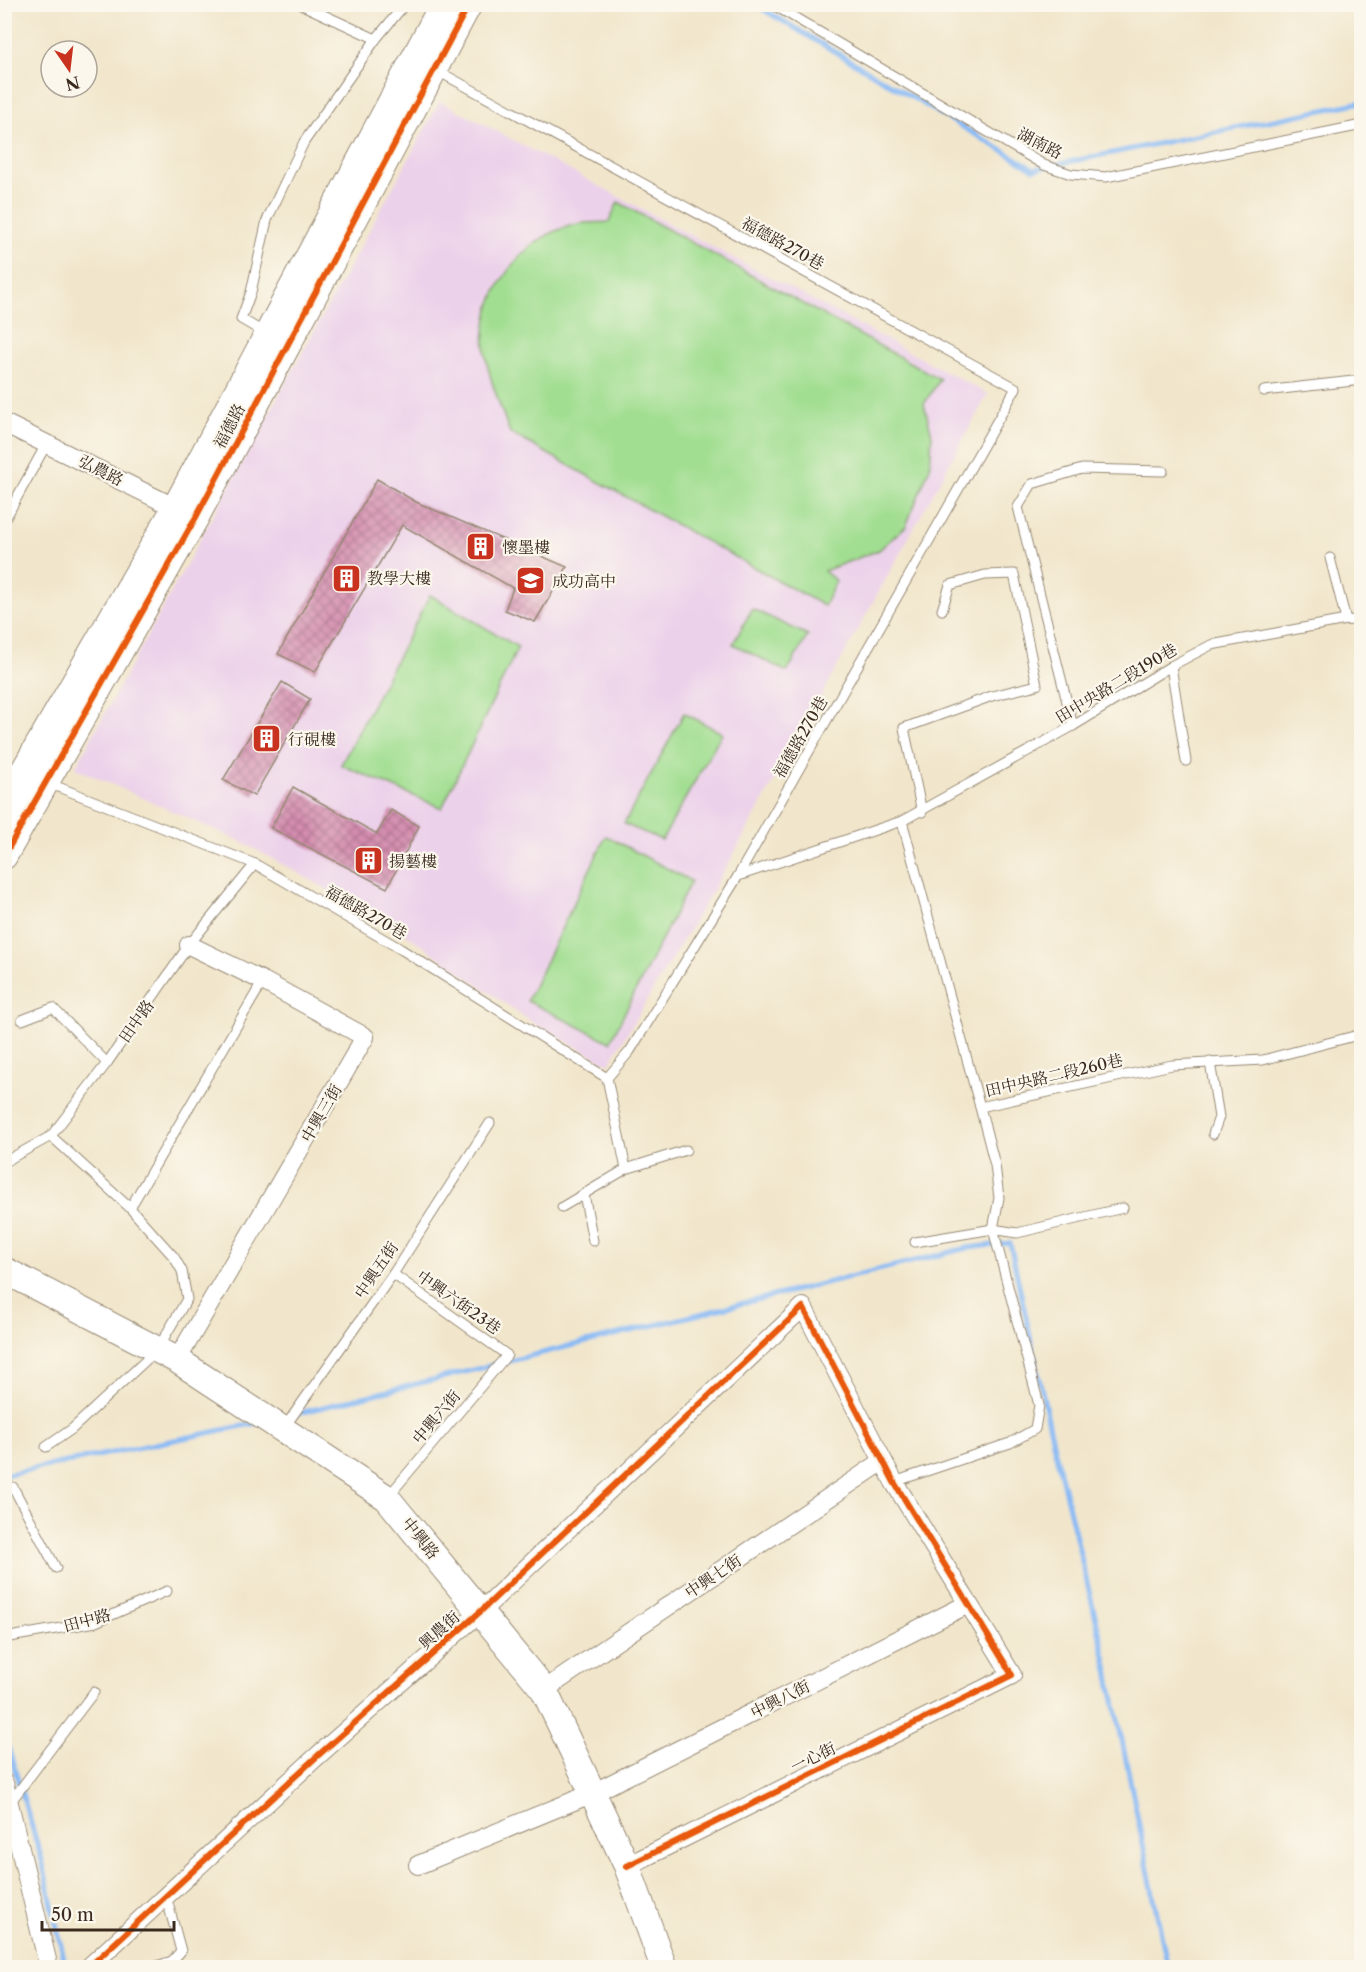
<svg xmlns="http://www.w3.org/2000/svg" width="1366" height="1972" font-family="'Libre Caslon Text','Noto Serif TC',serif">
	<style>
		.built { fill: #ecd1ea }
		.grass { fill: #a1de91; stroke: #6e8458; stroke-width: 1.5 }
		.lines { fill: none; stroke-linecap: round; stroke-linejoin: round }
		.stream { stroke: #88baf5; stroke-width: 5 }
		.building { fill: url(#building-cross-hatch) }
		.lane-casing { stroke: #968874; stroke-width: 11 }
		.street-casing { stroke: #968874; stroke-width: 20 }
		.secondary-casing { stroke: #968874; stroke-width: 28 }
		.lane { stroke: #fff; stroke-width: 9 }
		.street { stroke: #fff; stroke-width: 18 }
		.secondary { stroke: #fff; stroke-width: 26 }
		.cycleway-casing { stroke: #fbf7ec; stroke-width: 10 }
		.cycleway { stroke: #e8590c; stroke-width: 6 }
		.labels { text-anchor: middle; stroke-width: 4.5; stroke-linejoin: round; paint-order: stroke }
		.street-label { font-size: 16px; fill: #3b2a1e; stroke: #fbf7ec }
		.poi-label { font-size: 16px; fill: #3b2a1e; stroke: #fbf7ec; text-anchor: start }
	</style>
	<defs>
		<pattern id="building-cross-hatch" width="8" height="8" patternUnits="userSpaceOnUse" patternTransform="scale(1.5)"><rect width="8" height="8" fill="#d48daf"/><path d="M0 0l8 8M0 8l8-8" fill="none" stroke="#ad738e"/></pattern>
	</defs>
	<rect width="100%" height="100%" fill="#fbf7ec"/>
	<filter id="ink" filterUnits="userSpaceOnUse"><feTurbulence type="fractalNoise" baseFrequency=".0167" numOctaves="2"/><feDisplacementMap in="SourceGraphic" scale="12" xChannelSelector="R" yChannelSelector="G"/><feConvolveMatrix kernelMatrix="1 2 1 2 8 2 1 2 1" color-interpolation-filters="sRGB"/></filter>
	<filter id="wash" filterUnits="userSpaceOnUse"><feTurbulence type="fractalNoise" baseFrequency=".008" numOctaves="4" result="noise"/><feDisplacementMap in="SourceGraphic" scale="24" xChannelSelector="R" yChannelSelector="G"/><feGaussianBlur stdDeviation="1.35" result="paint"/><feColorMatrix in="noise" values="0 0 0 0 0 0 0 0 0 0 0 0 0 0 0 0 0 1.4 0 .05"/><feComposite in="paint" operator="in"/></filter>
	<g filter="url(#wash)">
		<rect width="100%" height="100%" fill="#f1e6cb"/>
		<!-- built -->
		<polygon class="built" points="440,101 988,394 730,861 609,1064 536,1025 397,928 242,842 75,768"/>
		<!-- grass -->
		<g class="grass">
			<path d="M618 202 940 379 924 404 932 435 930 467 906 526 879 550 824 571 836 581 824 606 510 433C500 404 481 362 485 331 490 283 524 238 573 225 584 222 598 223 609 222Z"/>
			<polygon points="430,595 518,647 442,808 341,765"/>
			<polygon points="752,609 808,635 787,672 733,644"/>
			<polygon points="684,713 722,733 662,840 624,824"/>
			<polygon points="606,836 691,881 610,1042 527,1001"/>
		</g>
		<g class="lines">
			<!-- stream -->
			<g class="stream">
				<polyline points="754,4 1034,169 1362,102"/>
				<polyline points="295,1414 967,1248 1010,1243 1054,1447 1105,1656 1168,1968"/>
				<polyline points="4,1475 257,1423"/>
				<polyline points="4,1734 42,1860 66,1968"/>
			</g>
		</g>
		<g id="blocks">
			<!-- building -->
			<g class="building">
				<polygon points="377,479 416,502 567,567 535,622 505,610 513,588 402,525 315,672 278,654"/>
				<polygon points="282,682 310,699 254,796 223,780"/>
				<polygon points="293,787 377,834 391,810 419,826 387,888 271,828"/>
			</g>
		</g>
	</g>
	<g filter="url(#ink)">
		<use href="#blocks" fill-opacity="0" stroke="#968874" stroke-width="1.5"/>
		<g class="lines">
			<defs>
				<g id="lane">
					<polyline points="300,4 376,39"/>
					<polyline points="772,4 1044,165 1071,174 1106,177 1362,125"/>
					<polyline points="265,333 241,319 251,292 267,220 304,142 376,39 405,4"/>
					<polyline points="1264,391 1362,380"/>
					<polyline points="4,521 47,443"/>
					<polyline points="1330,558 1346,620"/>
					<polyline points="1171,666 1186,761"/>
					<polyline points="1073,726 1018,507 1032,484 1082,469 1163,471"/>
					<polyline points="4,765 21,773"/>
					<polyline points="48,783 255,864 399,948 607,1078 630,1051 738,876 1016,388 436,70"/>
					<polyline points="922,812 904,728 992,696 1037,685 1014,574 985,575 950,585 942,610"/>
					<polyline points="902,821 1073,726 1171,666 1211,645 1346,620 1362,621"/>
					<polyline points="738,876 902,821 980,1107"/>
					<polyline points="22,1020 53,1008 107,1063"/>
					<polyline points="1210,1062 1219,1117 1213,1134"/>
					<polyline points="607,1078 626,1169"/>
					<polyline points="4,1162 51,1136 107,1063 189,945 255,864"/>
					<polyline points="584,1194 593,1241"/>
					<polyline points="562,1207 626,1169 686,1150"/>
					<polyline points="130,1208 263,981"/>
					<polyline points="915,1242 993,1229 1017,1233 1123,1208"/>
					<polyline points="284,1428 393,1274 490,1123"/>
					<polyline points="46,1447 72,1429 157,1350 187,1299 182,1271 174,1257 130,1208 51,1136"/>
					<polyline points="894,1482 1010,1443 1035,1429 1039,1405 993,1229 999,1198 995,1165 980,1107 1172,1065 1263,1060 1362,1034"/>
					<polyline points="4,1486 13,1487 56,1568"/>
					<polyline points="387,1498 507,1355 393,1274"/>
					<polyline points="4,1638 96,1622 167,1591"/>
					<polyline points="9,1804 94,1692"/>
					<polyline points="151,1968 172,1961 181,1951 166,1896"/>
				</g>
				<g id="street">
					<polyline points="4,423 186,513"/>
					<polyline points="177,1360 365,1037 263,981 189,945"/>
					<polyline points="544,1690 883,1461"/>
					<polyline points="4,1783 49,1968"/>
					<polyline points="418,1865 593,1793 968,1604"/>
					<polyline points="88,1968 314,1759 481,1611 803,1307 894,1482 1012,1675 627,1866"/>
				</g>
				<g id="secondary">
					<polyline points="4,805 175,508 443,4"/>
					<polyline points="4,856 196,517 469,4"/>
					<polyline points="4,1270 177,1360 387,1498 544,1690 627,1866 664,1968"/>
				</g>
			</defs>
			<!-- lane casing -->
			<use href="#lane" class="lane-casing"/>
			<!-- street casing -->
			<use href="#street" class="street-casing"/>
			<!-- secondary casing -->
			<use href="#secondary" class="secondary-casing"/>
			<!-- lane -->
			<use href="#lane" class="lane"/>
			<!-- street -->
			<use href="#street" class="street"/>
			<!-- secondary -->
			<use href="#secondary" class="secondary"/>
			<defs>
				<g id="cycleway">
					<polyline points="4,856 196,517 469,4"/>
					<polyline points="88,1968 314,1759 481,1611 803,1307 894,1482 1012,1675 627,1866"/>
				</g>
			</defs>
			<!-- cycleway casing -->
			<use href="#cycleway" class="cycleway-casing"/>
			<!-- cycleway -->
			<use href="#cycleway" class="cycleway"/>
		</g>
	</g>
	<!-- icons -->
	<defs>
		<symbol id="building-square" viewBox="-11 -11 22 22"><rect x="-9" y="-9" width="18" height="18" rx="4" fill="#c8321e" stroke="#fbf7ec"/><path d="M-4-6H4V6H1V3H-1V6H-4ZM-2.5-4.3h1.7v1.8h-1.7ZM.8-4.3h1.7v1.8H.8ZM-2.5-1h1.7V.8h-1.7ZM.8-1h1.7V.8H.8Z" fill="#fff"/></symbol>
		<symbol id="school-square" viewBox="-11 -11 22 22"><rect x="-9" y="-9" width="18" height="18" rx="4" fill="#c8321e" stroke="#fbf7ec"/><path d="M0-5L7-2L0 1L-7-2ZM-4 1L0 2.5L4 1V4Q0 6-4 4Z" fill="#fff"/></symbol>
	</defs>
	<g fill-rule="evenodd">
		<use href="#building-square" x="464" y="530" width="33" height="33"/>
		<use href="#building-square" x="330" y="562" width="33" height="33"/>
		<use href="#school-square" x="514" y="564" width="33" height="33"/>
		<use href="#building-square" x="250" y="722" width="33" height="33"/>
		<use href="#building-square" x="352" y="844" width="33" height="33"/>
	</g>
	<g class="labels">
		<!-- street labels -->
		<g class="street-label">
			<text transform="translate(1040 143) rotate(27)" y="6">湖南路</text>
			<text transform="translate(783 243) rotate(29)" y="6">福德路270巷</text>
			<text transform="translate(229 426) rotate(-62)" y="6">福德路</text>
			<text transform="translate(101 470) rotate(27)" y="6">弘農路</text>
			<text transform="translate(1116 683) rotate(-31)" y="6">田中央路二段190巷</text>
			<text transform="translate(800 737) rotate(-60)" y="6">福德路270巷</text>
			<text transform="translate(366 912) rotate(30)" y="6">福德路270巷</text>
			<text transform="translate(136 1021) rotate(-55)" y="6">田中路</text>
			<text transform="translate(1054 1075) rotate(-13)" y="6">田中央路二段260巷</text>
			<text transform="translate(321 1113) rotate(-60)" y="6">中興三街</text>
			<text transform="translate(376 1270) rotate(-56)" y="6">中興五街</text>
			<text transform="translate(459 1302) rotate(35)" y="6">中興六街23巷</text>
			<text transform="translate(436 1417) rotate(-50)" y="6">中興六街</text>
			<text transform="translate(421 1538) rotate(51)" y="6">中興路</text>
			<text transform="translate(713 1576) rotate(-34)" y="6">中興七街</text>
			<text transform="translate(87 1620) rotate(-15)" y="6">田中路</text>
			<text transform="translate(439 1630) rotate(-42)" y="6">興農街</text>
			<text transform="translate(780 1699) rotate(-27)" y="6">中興八街</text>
			<text transform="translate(813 1757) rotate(-26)" y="6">一心街</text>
		</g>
		<!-- poi labels -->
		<g class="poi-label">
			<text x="502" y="553">懷墨樓</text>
			<text x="367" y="584">教學大樓</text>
			<text x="552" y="587">成功高中</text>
			<text x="288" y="745">行硯樓</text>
			<text x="389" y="867">揚藝樓</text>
		</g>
	</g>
	<!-- margin -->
	<rect width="1366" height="1972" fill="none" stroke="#fbf7ec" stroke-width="24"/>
	<!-- north arrow -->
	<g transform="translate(69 69) rotate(166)"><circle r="28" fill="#fbf7ec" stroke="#aea59a" stroke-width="1.5"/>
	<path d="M0-4.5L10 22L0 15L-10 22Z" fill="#c8321e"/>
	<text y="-9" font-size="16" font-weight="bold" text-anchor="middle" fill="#3b2a1e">N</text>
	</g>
	<!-- scale -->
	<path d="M42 1921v9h132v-9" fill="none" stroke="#3b2a1e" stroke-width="3"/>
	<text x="51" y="1921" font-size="18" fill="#3b2a1e" stroke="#fbf7ec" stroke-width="4.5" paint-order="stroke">50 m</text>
</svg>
